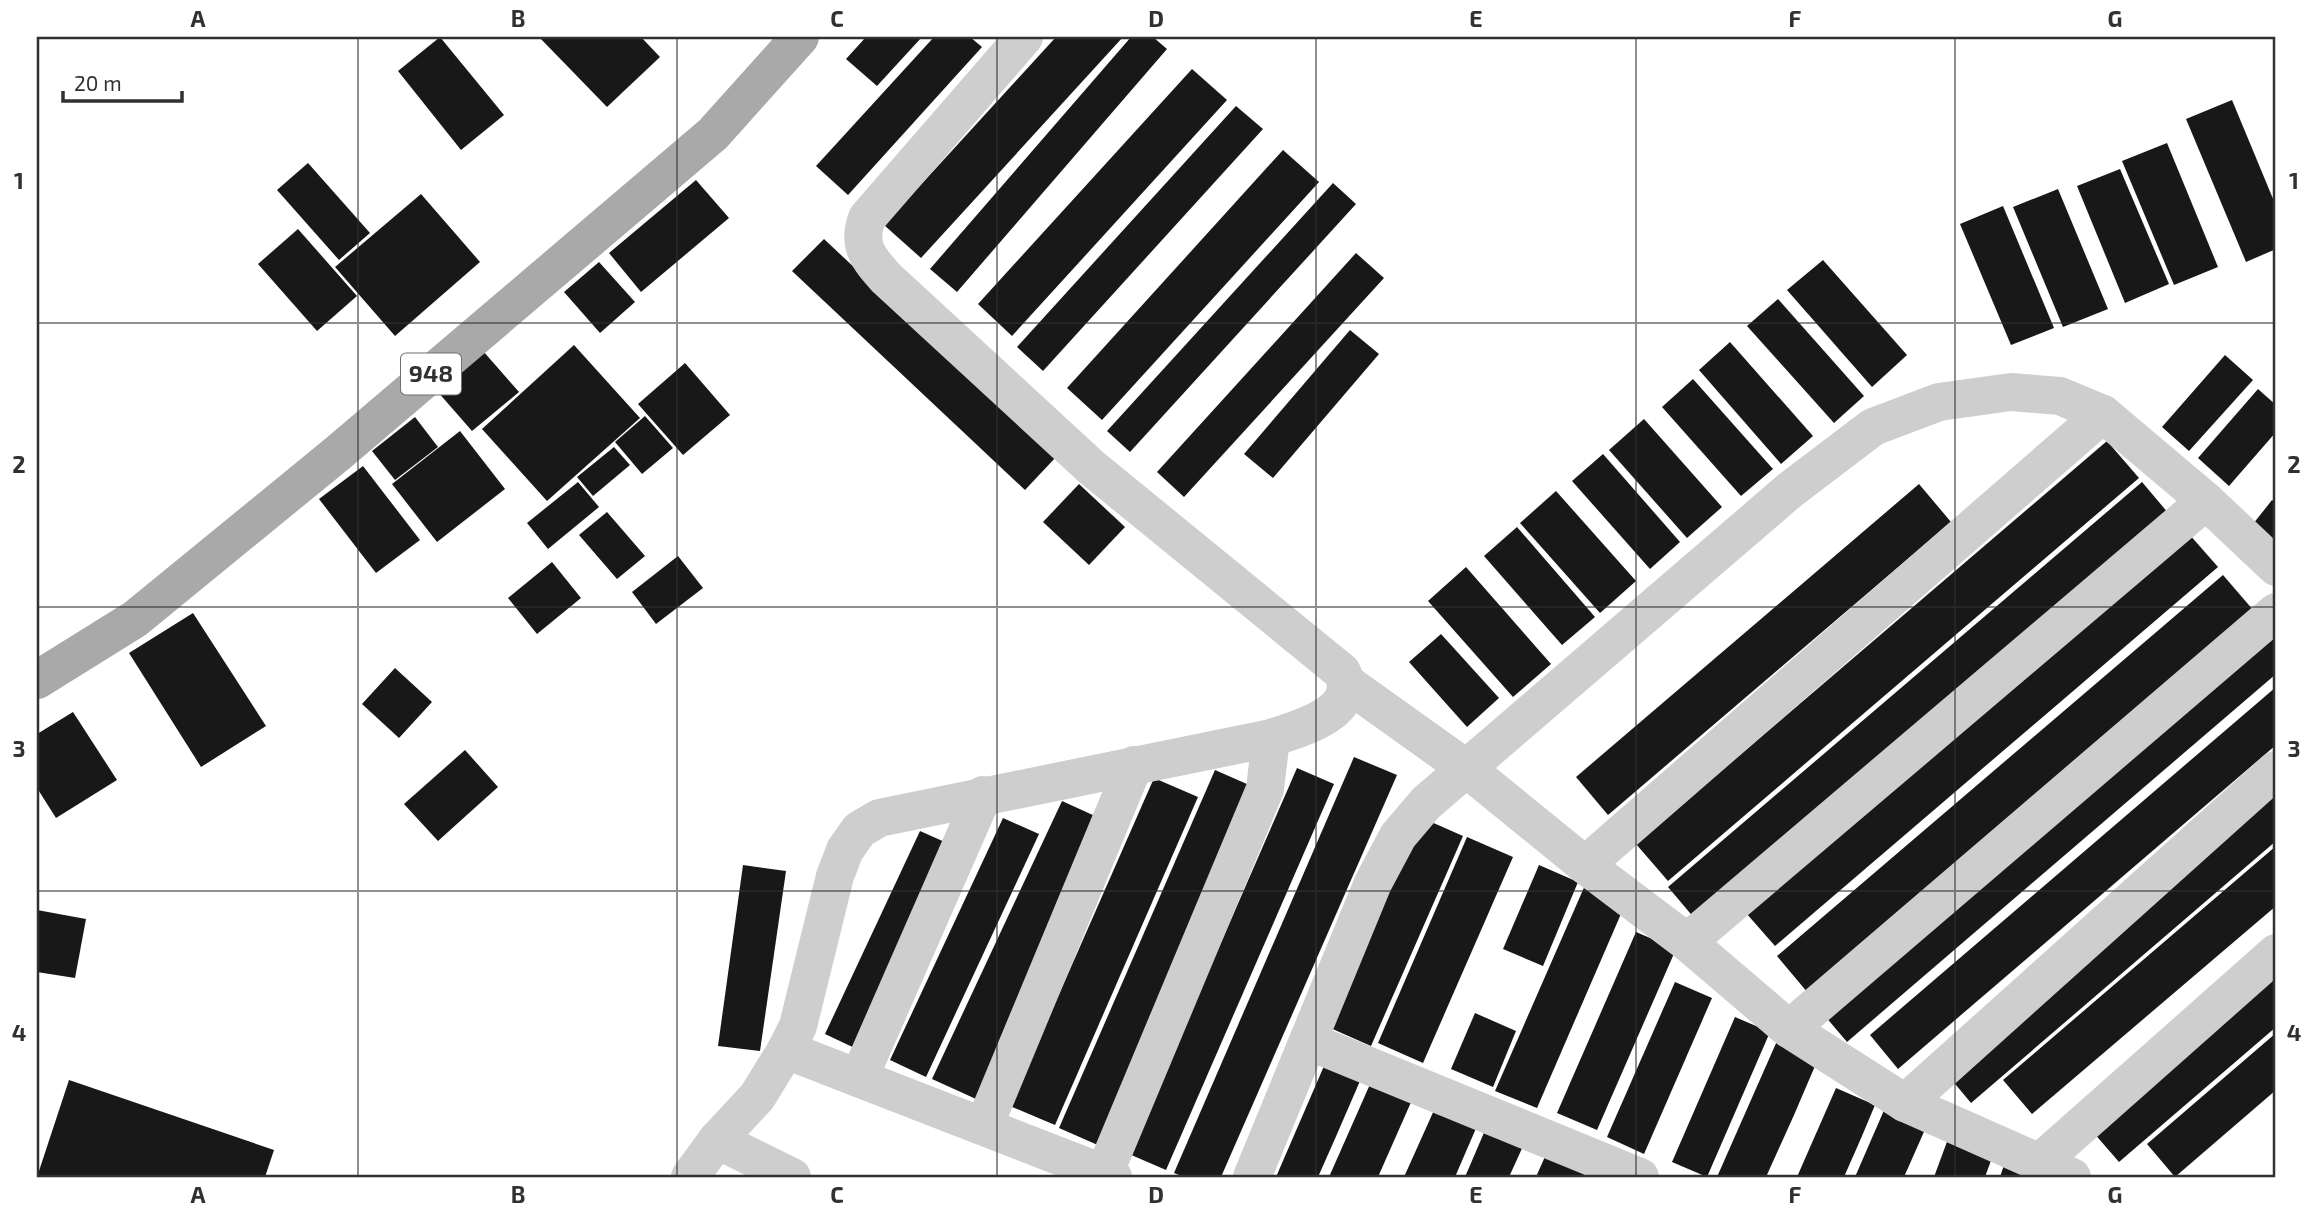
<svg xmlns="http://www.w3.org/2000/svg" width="2313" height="1214" font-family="'Exo 2',sans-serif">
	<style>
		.building { fill: #181818 }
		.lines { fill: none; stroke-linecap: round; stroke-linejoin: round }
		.street { stroke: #cecece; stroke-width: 38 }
		.primary { stroke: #a9a9a9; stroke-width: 38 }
		.grid { fill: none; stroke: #313131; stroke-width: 2; stroke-opacity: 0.55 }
		.labels { text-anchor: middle; stroke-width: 7; stroke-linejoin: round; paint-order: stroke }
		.shield { fill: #fff; stroke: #6f6f6f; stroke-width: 2 }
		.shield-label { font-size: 24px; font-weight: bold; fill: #313131 }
		.neatline { fill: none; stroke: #313131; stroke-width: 2.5 }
		.grid-label { font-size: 23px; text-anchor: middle; font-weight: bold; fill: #313131 }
	</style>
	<rect width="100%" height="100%" fill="#fff"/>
	<!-- building -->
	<g class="building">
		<polygon points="440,37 504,115 461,150 398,71"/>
		<polygon points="539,37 641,37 660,57 607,107"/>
		<polygon points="866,37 922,37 877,86 846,59"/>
		<polygon points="934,37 970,37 982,47 848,195 816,166"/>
		<polygon points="1056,37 1123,37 921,258 884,225"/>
		<polygon points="1131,37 1153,37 1167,49 957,292 930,269"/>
		<polygon points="1192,69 1227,100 1012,336 978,304"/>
		<polygon points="2232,100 2276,206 2276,249 2246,262 2186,119"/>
		<polygon points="1236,106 1263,129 1043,371 1017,347"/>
		<polygon points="2167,143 2218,267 2174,285 2122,161"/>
		<polygon points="1283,150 1319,182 1102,420 1067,388"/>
		<polygon points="308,163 370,233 339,260 277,190"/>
		<polygon points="2120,169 2169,284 2125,303 2077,186"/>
		<polygon points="696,180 729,218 641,292 609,253"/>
		<polygon points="1333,183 1356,204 1130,452 1107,431"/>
		<polygon points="2058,189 2108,309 2063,327 2013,207"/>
		<polygon points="421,194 480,262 395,336 335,267"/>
		<polygon points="2003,206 2054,328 2011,345 1960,224"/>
		<polygon points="298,229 357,296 317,331 258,264"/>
		<polygon points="824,239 1056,457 1025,490 792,271"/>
		<polygon points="1356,253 1384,278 1184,497 1157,472"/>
		<polygon points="1823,260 1907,355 1872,387 1787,290"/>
		<polygon points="599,262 635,302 600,333 564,292"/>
		<polygon points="1778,299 1864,396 1834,423 1747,326"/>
		<polygon points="1350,330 1379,354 1273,478 1244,454"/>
		<polygon points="1730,342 1813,436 1781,464 1699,370"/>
		<polygon points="574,345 640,418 547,501 482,429"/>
		<polygon points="483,351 519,392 472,431 437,391"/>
		<polygon points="2225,355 2253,380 2189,451 2162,427"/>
		<polygon points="685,363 730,415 683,455 638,404"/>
		<polygon points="1693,379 1773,469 1741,496 1662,407"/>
		<polygon points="2258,389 2276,405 2276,432 2229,486 2198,458"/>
		<polygon points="645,416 673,448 642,474 615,442"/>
		<polygon points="415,417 438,447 395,480 372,451"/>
		<polygon points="1644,419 1722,507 1687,538 1609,450"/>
		<polygon points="460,431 505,489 437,542 392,484"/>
		<polygon points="2107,441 2139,478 1668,881 1636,844"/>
		<polygon points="614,447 630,465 593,496 577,477"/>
		<polygon points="1603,454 1680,542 1650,569 1572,481"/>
		<polygon points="363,466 420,540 376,573 319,499"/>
		<polygon points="578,482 599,507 548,549 527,523"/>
		<polygon points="2142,482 2169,514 1695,919 1668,887"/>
		<polygon points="1079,484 1125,527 1089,565 1043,522"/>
		<polygon points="1919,484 1951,522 1608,815 1576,777"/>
		<polygon points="1556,491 1636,581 1600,613 1520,523"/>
		<polygon points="2272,500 2276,503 2276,541 2253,524"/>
		<polygon points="607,512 645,556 617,579 579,535"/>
		<polygon points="1517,527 1595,617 1562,645 1484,556"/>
		<polygon points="2189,534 2218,567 1775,946 1746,913"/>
		<polygon points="678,556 703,588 656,624 632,592"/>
		<polygon points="552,562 581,598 537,634 508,598"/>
		<polygon points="1466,567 1551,664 1513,697 1428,601"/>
		<polygon points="2223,575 2254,611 1808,993 1777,956"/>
		<polygon points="193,613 266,726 201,767 129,653"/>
		<polygon points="2276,618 2276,674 1847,1042 1819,1009"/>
		<polygon points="1441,634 1499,698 1467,727 1409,662"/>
		<polygon points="395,668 432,702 399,738 362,704"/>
		<polygon points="2276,687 2276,745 1898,1069 1870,1035"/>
		<polygon points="73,712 117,780 56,818 37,788 37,734"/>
		<polygon points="465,750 498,787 438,841 404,804"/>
		<polygon points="1354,757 1397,775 1221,1177 1184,1177 1174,1173"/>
		<polygon points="1297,768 1334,784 1166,1170 1129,1154"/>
		<polygon points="1215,770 1256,788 1100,1146 1059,1128"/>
		<polygon points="1154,778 1198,797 1055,1125 1010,1106"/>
		<polygon points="2276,780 2276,841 1971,1103 1941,1067"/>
		<polygon points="1062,801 1106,821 976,1099 932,1079"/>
		<polygon points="1420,817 1463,836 1371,1046 1328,1027"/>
		<polygon points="1003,818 1039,834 926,1077 890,1060"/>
		<polygon points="920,831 956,847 861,1051 825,1034"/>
		<polygon points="1467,837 1513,857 1423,1063 1378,1043"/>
		<polygon points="2276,846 2276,906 2032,1114 2003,1080"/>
		<polygon points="743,865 786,871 760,1051 718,1046"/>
		<polygon points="1539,865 1578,882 1543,966 1503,949"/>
		<polygon points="1586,883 1627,900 1537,1108 1495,1091"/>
		<polygon points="37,910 86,919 75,978 37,972"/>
		<polygon points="1636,932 1676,949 1597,1130 1557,1113"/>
		<polygon points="2276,962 2276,1027 2119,1162 2086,1124"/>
		<polygon points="1675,982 1712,998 1644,1154 1607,1137"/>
		<polygon points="1475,1013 1516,1031 1493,1087 1451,1069"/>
		<polygon points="1735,1017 1770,1032 1707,1177 1672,1162"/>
		<polygon points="2276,1033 2276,1090 2175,1177 2147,1144"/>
		<polygon points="1777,1041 1818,1059 1794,1115 1766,1177 1717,1177"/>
		<polygon points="1324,1066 1360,1081 1334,1141 1318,1177 1276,1177"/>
		<polygon points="69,1080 274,1150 265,1177 37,1177"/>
		<polygon points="1371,1082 1412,1100 1378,1177 1329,1177"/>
		<polygon points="1836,1088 1875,1105 1862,1136 1844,1177 1797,1177"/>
		<polygon points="1435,1108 1477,1126 1455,1177 1404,1177"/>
		<polygon points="1885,1108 1927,1125 1904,1177 1855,1177"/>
		<polygon points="1486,1128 1524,1144 1509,1177 1465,1177"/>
		<polygon points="1948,1139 1993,1155 1985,1177 1934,1177"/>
		<polygon points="1547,1152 1587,1169 1583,1177 1536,1177"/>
		<polygon points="2004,1165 2036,1177 2000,1177"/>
	</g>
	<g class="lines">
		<!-- street -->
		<g class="street">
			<polyline points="1348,684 1467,769 1585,865 1687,942 1789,1029 1905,1103 2072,1177"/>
			<polyline points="1585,865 2103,414"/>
			<polyline points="1687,942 2206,501"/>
			<polyline points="1789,1029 2276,612"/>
			<polyline points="1308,1041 1640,1177"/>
			<polyline points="786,1050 1113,1177"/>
			<polyline points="859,1078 983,795"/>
			<polyline points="1905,1103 2276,770"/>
			<polyline points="984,1126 1134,765"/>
			<polyline points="717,1140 792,1177"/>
			<polyline points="2039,1163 2276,953"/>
			<polyline points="1104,1174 1265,789 1271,738"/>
			<path d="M690 1177 717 1140 757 1097 786 1050 798 1026 835 876 845 850 859 830 879 818 1271 738C1299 729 1362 712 1342 672L1091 467 886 278C868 258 857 245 867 218L1024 37"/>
			<polyline points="1252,1177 1373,883 1398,836 1426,803 1790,490 1873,427 1939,402 2011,392 2060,396 2103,414 2206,501 2276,567"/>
		</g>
		<!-- primary -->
		<polyline class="primary" points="37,680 135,619 338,453 713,134 800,37"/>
	</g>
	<!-- grid -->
	<path class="grid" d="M358 37V1177M677 37V1177M997 37V1177M1316 37V1177M1636 37V1177M1955 37V1177M37 323H2276M37 607H2276M37 891H2276"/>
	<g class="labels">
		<!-- shield labels -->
		<rect class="shield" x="401" y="353.5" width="60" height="41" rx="5"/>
		<g class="shield-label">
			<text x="431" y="382">948</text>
		</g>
	</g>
	<!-- border -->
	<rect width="2313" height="1214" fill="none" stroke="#ffffff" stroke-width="77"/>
	<!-- scale -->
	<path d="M63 91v10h119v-10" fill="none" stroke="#313131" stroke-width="3.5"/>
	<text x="74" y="91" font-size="21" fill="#313131" stroke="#ffffff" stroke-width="5" paint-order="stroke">20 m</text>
	<rect x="38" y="38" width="2236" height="1138" class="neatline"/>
	<g class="grid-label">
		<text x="198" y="27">A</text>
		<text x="518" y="27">B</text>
		<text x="837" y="27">C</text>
		<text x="1156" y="27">D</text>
		<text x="1476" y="27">E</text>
		<text x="1795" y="27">F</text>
		<text x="2115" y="27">G</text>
		<text x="19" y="189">1</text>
		<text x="2294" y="189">1</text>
		<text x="19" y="473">2</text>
		<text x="2294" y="473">2</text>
		<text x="19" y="757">3</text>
		<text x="2294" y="757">3</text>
		<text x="19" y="1041">4</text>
		<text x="2294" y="1041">4</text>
		<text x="198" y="1203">A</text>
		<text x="518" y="1203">B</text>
		<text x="837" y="1203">C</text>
		<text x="1156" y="1203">D</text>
		<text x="1476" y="1203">E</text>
		<text x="1795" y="1203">F</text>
		<text x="2115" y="1203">G</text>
	</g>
</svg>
